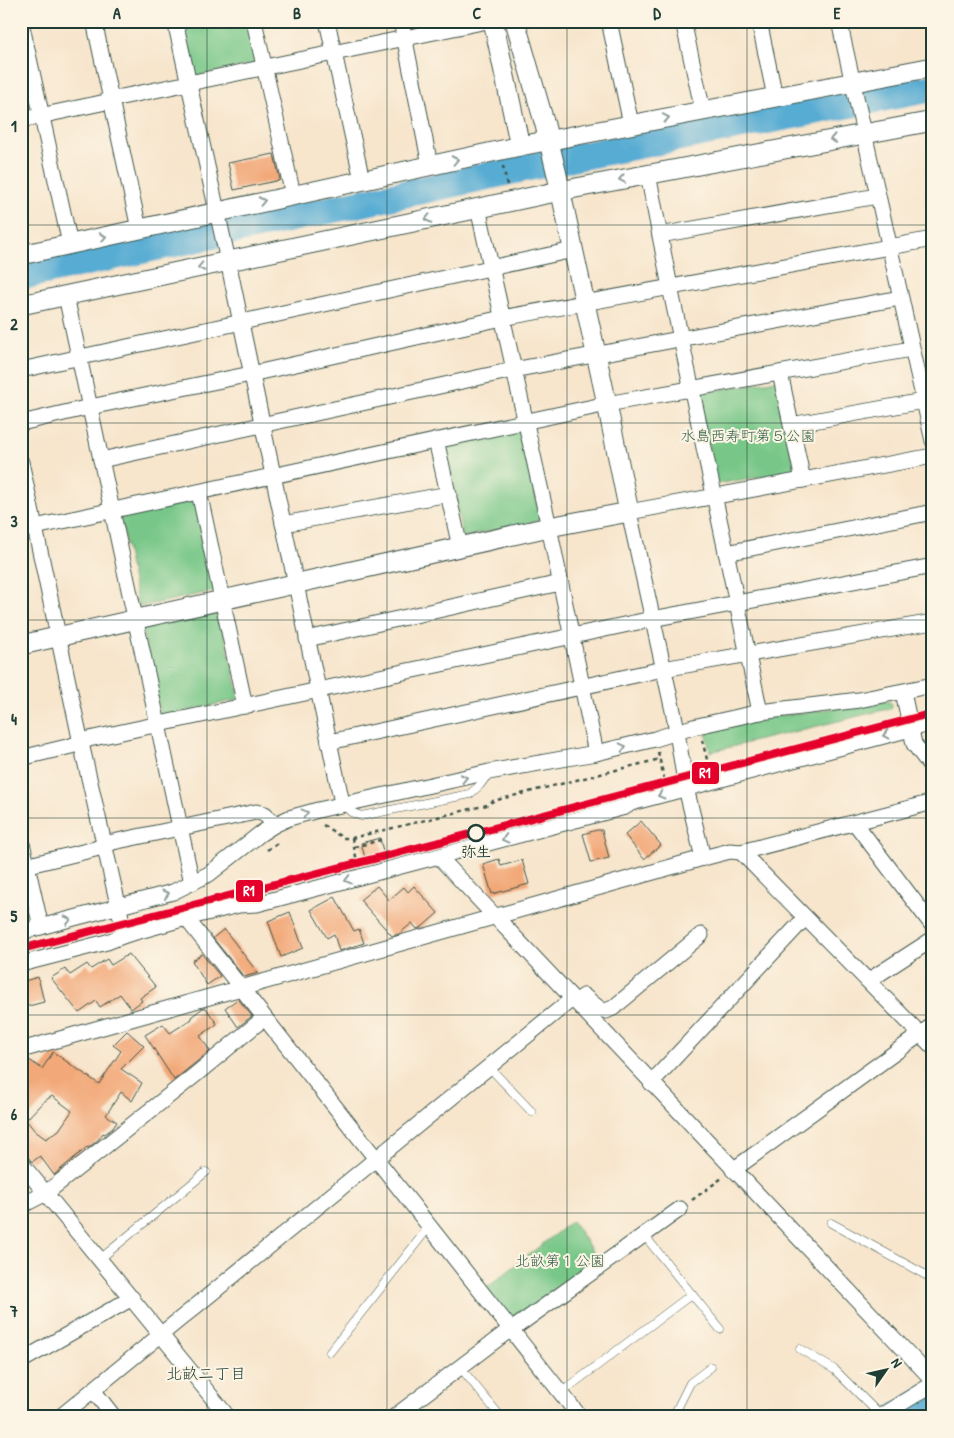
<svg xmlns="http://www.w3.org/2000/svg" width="954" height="1438" font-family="'Patrick Hand','Klee One',sans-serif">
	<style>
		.green { fill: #78c788; stroke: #4c825e }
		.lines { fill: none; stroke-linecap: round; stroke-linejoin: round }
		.stream { stroke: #57acd3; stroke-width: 4.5 }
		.river { stroke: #57acd3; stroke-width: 28 }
		.building { fill: #f2a878; fill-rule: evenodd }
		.service-casing { stroke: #3f564b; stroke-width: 9 }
		.minor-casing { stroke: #3f564b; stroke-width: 17 }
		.tertiary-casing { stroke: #3f564b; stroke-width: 21 }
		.path { stroke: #3f564b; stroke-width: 2.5; stroke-dasharray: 4 4; stroke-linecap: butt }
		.service { stroke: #fff; stroke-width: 8 }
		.minor { stroke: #fff; stroke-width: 15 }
		.tertiary { stroke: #fff; stroke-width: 19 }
		.rail-1-casing { stroke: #fcf5e5; stroke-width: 11 }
		.rail-1 { stroke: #e4002b; stroke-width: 8 }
		.oneway { stroke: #8f9e9a }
		.grid { fill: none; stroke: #1f3d34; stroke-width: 1; stroke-opacity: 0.55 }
		.stop-dot { fill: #fcf5e5; stroke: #1f3d34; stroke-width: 2.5 }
		.labels { text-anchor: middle; stroke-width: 4; stroke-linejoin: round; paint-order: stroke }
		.park-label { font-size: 15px; fill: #356049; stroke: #fcf5e5 }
		.stop-label { font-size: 15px; font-weight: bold; fill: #1f3d34; stroke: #fcf5e5 }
		.neighbourhood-label { font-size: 16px; fill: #1f3d34; stroke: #fcf5e5 }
		.line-badge { stroke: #fcf5e5; stroke-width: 2 }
		.badge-label { font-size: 14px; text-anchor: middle; font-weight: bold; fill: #fff }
		.neatline { fill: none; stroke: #1f3d34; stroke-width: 2 }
		.grid-label { font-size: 16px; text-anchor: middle; font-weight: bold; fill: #1f3d34 }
	</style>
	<rect width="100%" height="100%" fill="#fcf5e5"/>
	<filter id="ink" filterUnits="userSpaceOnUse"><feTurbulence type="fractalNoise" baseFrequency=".02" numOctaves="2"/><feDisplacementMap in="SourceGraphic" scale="10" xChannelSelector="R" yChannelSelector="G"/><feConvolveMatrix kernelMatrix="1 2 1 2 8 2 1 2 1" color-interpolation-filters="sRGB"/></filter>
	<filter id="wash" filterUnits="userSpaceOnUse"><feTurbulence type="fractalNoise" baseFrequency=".0096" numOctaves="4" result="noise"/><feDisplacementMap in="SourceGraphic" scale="20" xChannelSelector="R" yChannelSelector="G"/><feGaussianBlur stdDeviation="1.12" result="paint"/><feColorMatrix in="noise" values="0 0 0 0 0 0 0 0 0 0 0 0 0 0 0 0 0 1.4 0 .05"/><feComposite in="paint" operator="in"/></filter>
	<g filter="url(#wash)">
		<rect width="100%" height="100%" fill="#f7e5cc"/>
		<!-- green -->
		<g class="green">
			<polygon points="188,21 250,21 260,63 196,76 184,22"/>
			<polygon points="778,380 795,471 716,484 698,393"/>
			<polygon points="522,429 540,517 538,521 463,537 443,445"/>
			<polygon points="196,499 215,591 138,607 120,516"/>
			<polygon points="219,611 240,699 161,717 142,628"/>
			<polygon points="889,701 892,704 892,708 710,752 706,732 757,719"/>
			<polygon points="572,1221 599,1261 516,1322 508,1321 484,1290"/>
		</g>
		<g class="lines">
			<!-- stream -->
			<g class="stream">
				<polyline points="561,169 933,98"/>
				<polyline points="21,286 551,171"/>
			</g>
			<!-- river -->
			<g class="river">
				<polyline points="21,276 571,158 933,88"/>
				<polyline points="897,1417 933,1395"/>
			</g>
		</g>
		<g id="blocks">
			<!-- building -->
			<g class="building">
				<polygon points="274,154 280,180 234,190 228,163"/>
				<polygon points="641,821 661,845 644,859 625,835"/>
				<polygon points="597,830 602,830 609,858 591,862 583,834"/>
				<polygon points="380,838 385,861 367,865 361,843"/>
				<polygon points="499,859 501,866 522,860 529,884 492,894 483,864"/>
				<polygon points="377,886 389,900 404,887 408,892 414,886 438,913 422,927 417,929 412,923 399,934 392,936 360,900"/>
				<polygon points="335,897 354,931 359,929 364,943 339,951 334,934 327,938 311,910"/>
				<polygon points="290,912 303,948 281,957 268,921"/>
				<polygon points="224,929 258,973 244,977 213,938"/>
				<polygon points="129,954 156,987 140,998 142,1001 131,1009 120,994 100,1007 96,1001 79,1013 51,978 65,969 70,975 87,964 91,969 107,959 111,965"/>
				<polygon points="202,954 220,976 207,985 192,961"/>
				<polygon points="38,977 44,1002 21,1008 21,982"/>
				<polygon points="238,999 252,1016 238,1027 225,1008"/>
				<polygon points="203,1008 206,1008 217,1024 200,1036 210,1051 174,1080 145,1035 163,1024 170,1033 192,1019 191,1017"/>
				<path d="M127 1031 144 1046 121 1069 142 1083 132 1101 121 1092 106 1115 117 1122 113 1128 105 1134 103 1133 98 1140 88 1148 87 1147 54 1175 40 1156 32 1162 28 1157 21 1154V1063L28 1059 42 1069 53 1052 99 1084 121 1051 113 1045ZM52 1096 72 1111 59 1130 46 1139 35 1131 26 1120 42 1103Z"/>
			</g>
		</g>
	</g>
	<g filter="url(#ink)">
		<use href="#blocks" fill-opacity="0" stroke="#3f564b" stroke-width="1"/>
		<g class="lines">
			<defs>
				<g id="service">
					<polyline points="343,804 351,812 361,816 470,794 480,785 488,774"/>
					<polyline points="489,1067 532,1112"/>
					<polyline points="831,1223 933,1279"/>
					<polyline points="644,1235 720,1329"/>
					<polyline points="100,1259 206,1172"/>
					<polyline points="800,1349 835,1370 881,1416"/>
					<polyline points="330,1352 429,1227"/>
					<polyline points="460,1367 501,1417"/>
					<polyline points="562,1392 692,1294"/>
					<polyline points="686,1417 676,1411 690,1383 711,1367"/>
				</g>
				<g id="minor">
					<polyline points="94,21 139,229"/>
					<polyline points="175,21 228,261 342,803"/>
					<polyline points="254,21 293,195"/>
					<polyline points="327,21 362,180"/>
					<polyline points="401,21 430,165"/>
					<polyline points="609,21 631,124"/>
					<polyline points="683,21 703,111"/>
					<polyline points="759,21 775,97"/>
					<polyline points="839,21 933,441"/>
					<polyline points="21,22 70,244"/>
					<polyline points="21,120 106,102 117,98 487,21"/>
					<polyline points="648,174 670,287 760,712"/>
					<polyline points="478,208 549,527 596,753"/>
					<polyline points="660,235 877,196"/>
					<polyline points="66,296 192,883"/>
					<polyline points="21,370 573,250"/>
					<polyline points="780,373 803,480"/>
					<polyline points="21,423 90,407 251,374 502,318 933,239"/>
					<polyline points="791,425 923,401"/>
					<polyline points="436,440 460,547"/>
					<polyline points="101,460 513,370 900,298"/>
					<polyline points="21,462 81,743 125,935"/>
					<polyline points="199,492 245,706"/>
					<polyline points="283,524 449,494"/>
					<polyline points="21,530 607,404 911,349"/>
					<polyline points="726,553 933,512"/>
					<polyline points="307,639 560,583"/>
					<polyline points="903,692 914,744 933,769"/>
					<polyline points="329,742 663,669 933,622"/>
					<polyline points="21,758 71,746 89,739 652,619 933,566"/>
					<polyline points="855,823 933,926"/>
					<polyline points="21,839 41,927"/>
					<polyline points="741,852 933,1047"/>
					<polyline points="439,857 933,1380"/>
					<polyline points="703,858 686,788 675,720 629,512 933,456"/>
					<polyline points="21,867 95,849 113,842 256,812 265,814 274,825"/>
					<polyline points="186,918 580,1417"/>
					<polyline points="21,932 173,892 209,874 260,834 274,825 289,818 318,810 489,772 596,753 655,739 693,727 760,712 859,700 933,685"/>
					<polyline points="21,964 107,942 125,935 186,918 239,905 257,904 625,807 631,803 933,723"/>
					<polyline points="868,981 933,939"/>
					<polyline points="575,1002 584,996 600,1009 606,1011 613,1008 701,935"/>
					<polyline points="21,1050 703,858 730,851 741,852 933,802"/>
					<polyline points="651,1083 805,918"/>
					<polyline points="21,1163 228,1417"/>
					<polyline points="733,1170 933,1025"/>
					<polyline points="21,1206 46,1193 195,1075 264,1018"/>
					<polyline points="21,1361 132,1298"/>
					<polyline points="93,1390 114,1417"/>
					<polyline points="60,1417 572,999"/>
					<polyline points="394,1417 504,1334 517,1326 680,1209"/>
					<polyline points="879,1417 933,1384"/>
				</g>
				<g id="tertiary">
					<polyline points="493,21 520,146"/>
					<polyline points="21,255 520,146 933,67"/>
					<polyline points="21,305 560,191 933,121"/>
					<polyline points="21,645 549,527 629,512 607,404 557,175 545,125 515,21"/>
				</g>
			</defs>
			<!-- service casing -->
			<use href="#service" class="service-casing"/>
			<!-- minor casing -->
			<use href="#minor" class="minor-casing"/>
			<!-- tertiary casing -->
			<use href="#tertiary" class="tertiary-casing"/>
			<!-- path -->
			<g class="path">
				<polyline points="503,166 507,185"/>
				<polyline points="702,740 709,767"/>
				<polyline points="658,752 664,778"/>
				<polyline points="323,825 343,838 352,838 487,805 493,801 660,759"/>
				<polyline points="352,838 357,861"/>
				<polyline points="354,847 381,840"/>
				<polyline points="267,850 279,842"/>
				<polyline points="692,1200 722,1178"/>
				<polyline points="917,1417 933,1407"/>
			</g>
			<!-- service -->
			<use href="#service" class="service"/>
			<!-- minor -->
			<use href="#minor" class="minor"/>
			<!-- tertiary -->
			<use href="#tertiary" class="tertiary"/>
			<defs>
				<polyline id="rail-1" points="21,949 475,833 933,713"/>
			</defs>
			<!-- rail-1 casing -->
			<use href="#rail-1" class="rail-1-casing"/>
			<!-- rail-1 -->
			<use href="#rail-1" class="rail-1"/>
		</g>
		<!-- one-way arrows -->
		<defs><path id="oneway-chevron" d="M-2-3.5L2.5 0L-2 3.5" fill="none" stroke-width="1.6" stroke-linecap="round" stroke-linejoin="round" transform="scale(1.25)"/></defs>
		<g class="oneway">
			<use href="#oneway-chevron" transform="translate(666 118) rotate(-11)"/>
			<use href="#oneway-chevron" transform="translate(833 139) rotate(169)"/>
			<use href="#oneway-chevron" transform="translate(455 160) rotate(-12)"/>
			<use href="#oneway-chevron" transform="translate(622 179) rotate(169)"/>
			<use href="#oneway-chevron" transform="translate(262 201) rotate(-12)"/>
			<use href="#oneway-chevron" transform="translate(428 219) rotate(168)"/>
			<use href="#oneway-chevron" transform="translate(103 237) rotate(-12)"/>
			<use href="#oneway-chevron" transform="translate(201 267) rotate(168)"/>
			<use href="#oneway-chevron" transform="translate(886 735) rotate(165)"/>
			<use href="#oneway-chevron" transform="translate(623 747) rotate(-13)"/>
			<use href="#oneway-chevron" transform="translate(464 778) rotate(-12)"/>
			<use href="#oneway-chevron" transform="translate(661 795) rotate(165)"/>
			<use href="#oneway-chevron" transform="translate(305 813) rotate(-15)"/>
			<use href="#oneway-chevron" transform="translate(505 839) rotate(165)"/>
			<use href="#oneway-chevron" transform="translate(348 880) rotate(165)"/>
			<use href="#oneway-chevron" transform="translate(166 894) rotate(-17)"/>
			<use href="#oneway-chevron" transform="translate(68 920) rotate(-14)"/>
		</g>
	</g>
	<!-- grid -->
	<path class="grid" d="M207 21V1417M387 21V1417M567 21V1417M747 21V1417M21 225H933M21 423H933M21 620H933M21 818H933M21 1015H933M21 1213H933"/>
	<!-- markers -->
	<circle class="stop-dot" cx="476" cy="833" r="8"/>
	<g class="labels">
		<!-- park labels -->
		<g class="park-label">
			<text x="748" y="441">水島西寿町第５公園</text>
			<text x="560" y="1266">北畝第１公園</text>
		</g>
		<!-- stop labels -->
		<g class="stop-label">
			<text x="476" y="857">弥生</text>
		</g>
		<!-- neighbourhood labels -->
		<g class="neighbourhood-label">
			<text x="206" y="1379">北畝二丁目</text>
		</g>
	</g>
	<g class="line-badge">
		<rect x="691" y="761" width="29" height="24" rx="5" fill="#e4002b"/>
		<rect x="235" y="879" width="29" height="24" rx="5" fill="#e4002b"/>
	</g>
	<g class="badge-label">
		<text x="705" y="778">R1</text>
		<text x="249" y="896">R1</text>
	</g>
	<!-- margin -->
	<rect width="954" height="1438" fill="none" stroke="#fcf5e5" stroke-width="55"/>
	<!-- north arrow -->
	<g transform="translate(886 1370) rotate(56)" stroke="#fcf5e5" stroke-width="4" paint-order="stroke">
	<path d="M0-4L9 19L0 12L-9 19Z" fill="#1f3d34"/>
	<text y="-8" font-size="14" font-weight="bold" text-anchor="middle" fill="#1f3d34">N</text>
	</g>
	<rect x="28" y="28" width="898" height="1382" class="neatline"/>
	<g class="grid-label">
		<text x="117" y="19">A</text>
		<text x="297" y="19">B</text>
		<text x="477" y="19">C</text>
		<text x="657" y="19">D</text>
		<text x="837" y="19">E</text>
		<text x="14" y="132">1</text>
		<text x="14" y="330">2</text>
		<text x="14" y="527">3</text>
		<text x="14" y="725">4</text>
		<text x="14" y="922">5</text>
		<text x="14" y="1120">6</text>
		<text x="14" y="1317">7</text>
	</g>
</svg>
